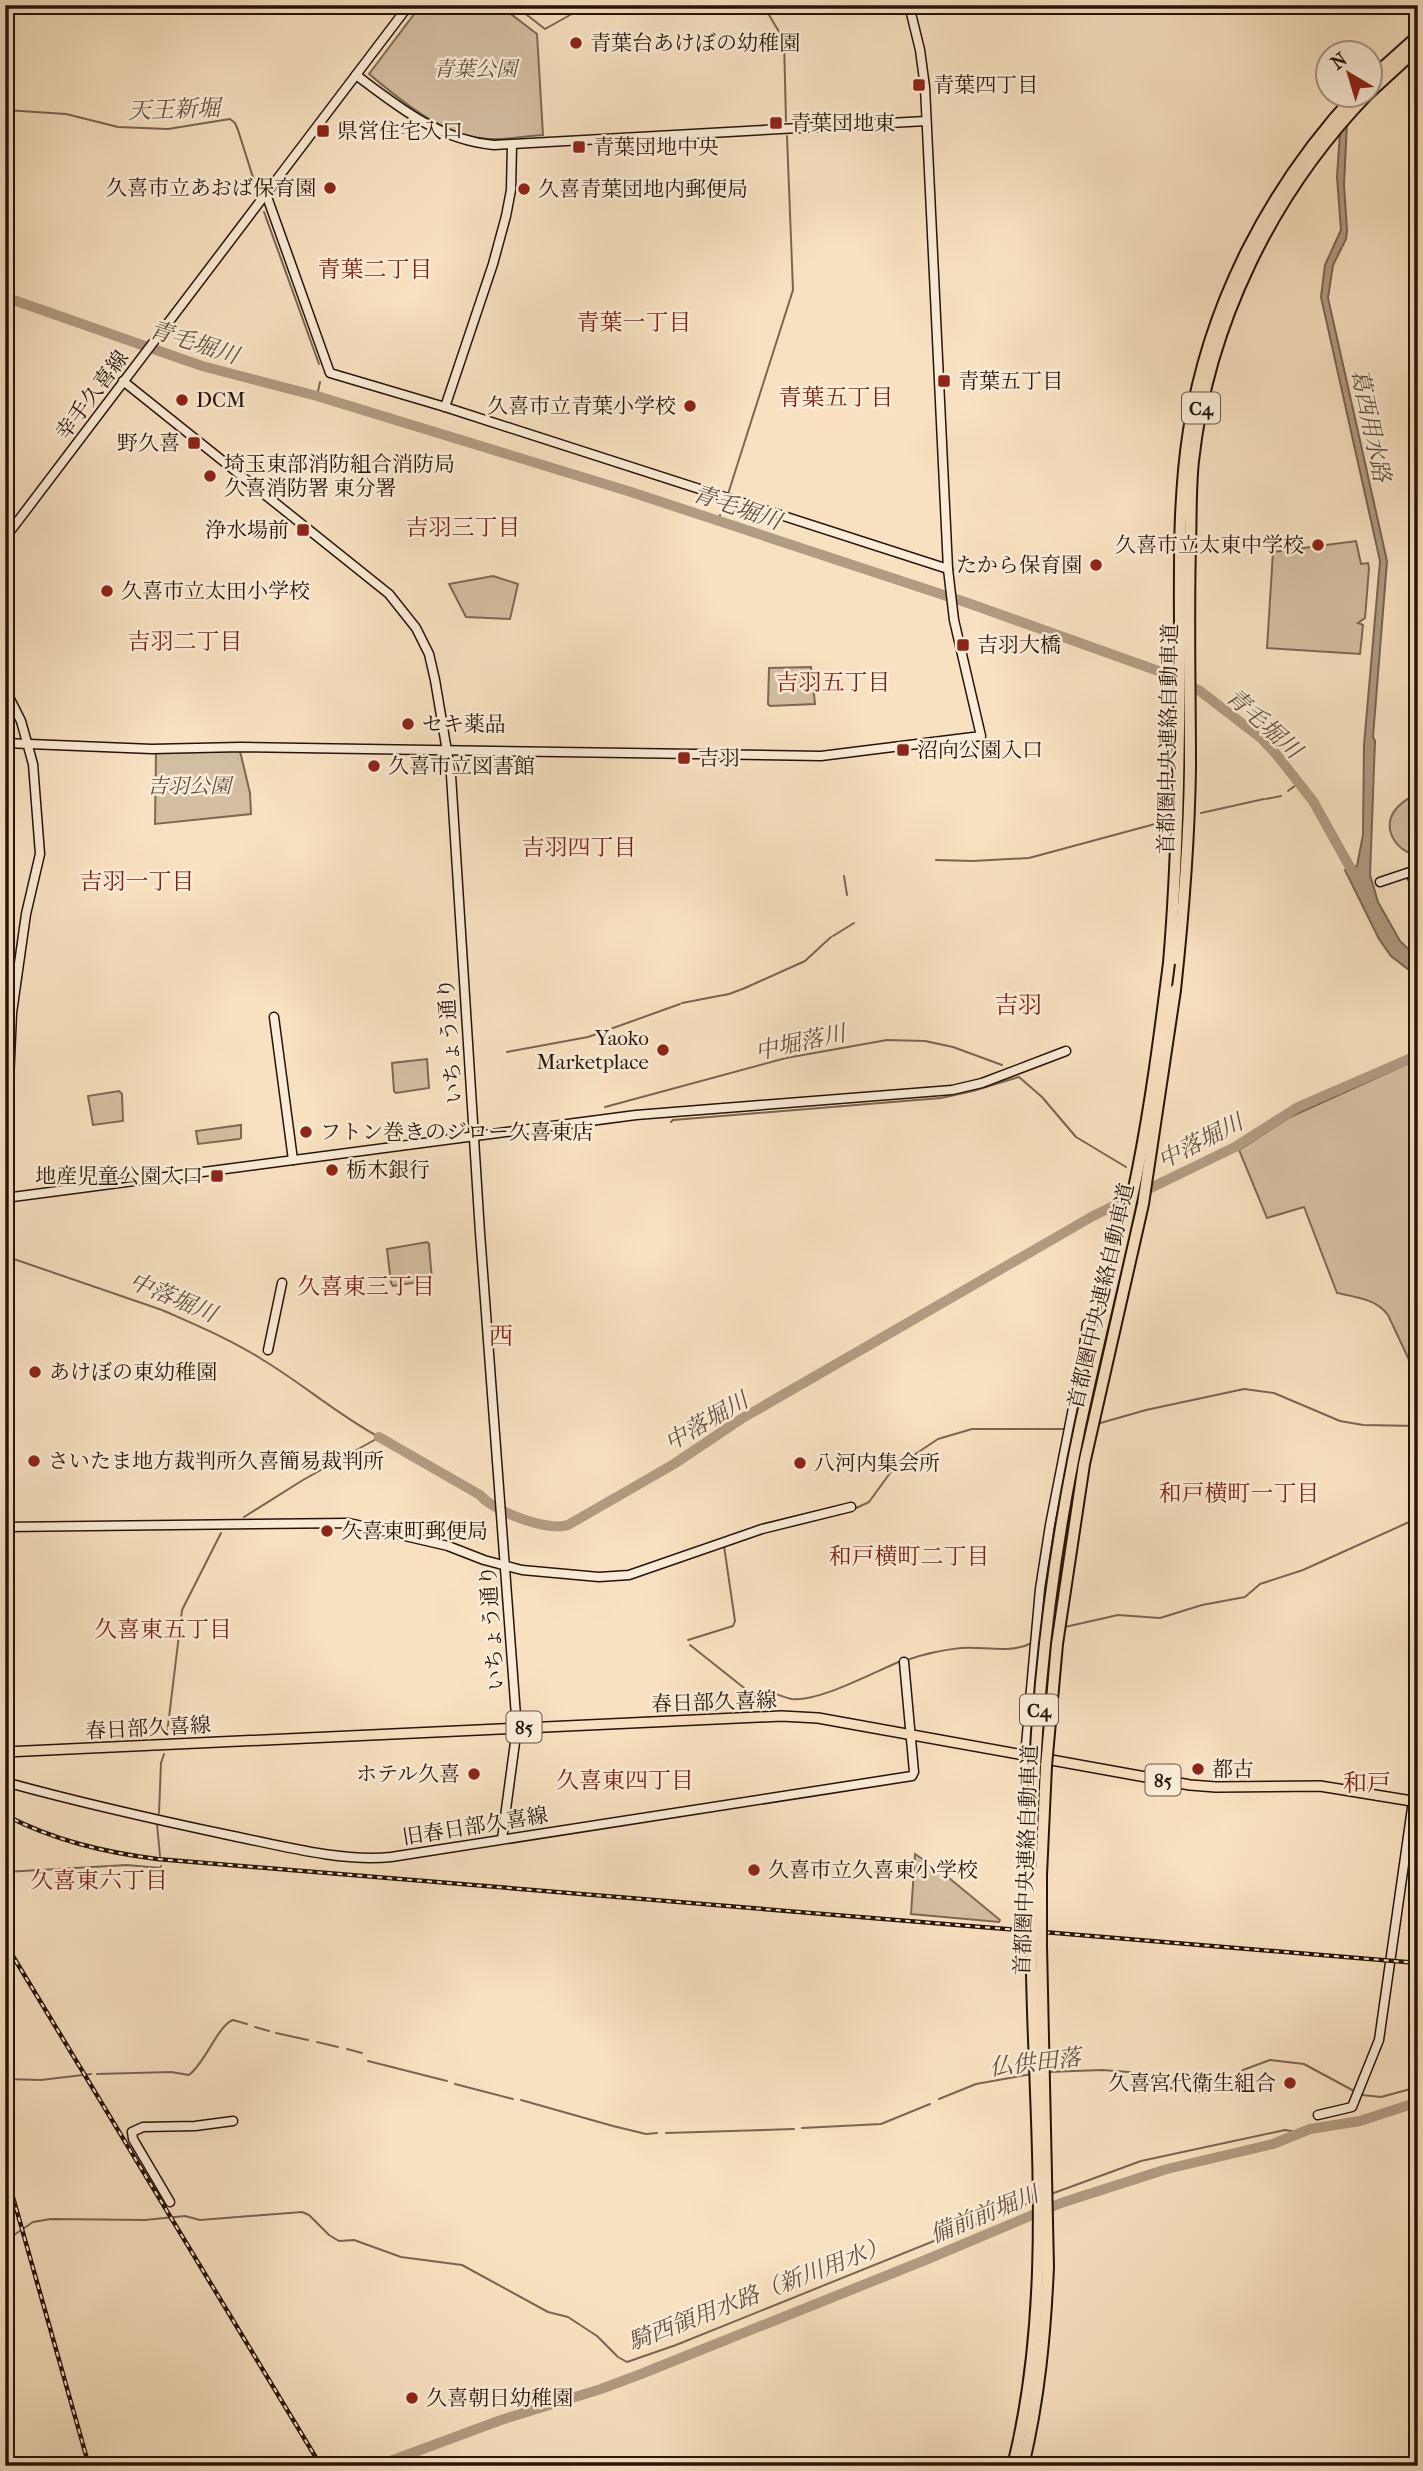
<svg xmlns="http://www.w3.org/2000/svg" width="1423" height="2471" font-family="'IM FELL French Canon','Noto Serif JP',serif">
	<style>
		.green { fill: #d4bea1; stroke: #7d6855; stroke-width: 2 }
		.water { fill: #b19b82; stroke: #796552; stroke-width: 2 }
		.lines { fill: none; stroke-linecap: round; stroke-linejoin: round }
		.stream { stroke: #796552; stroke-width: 2 }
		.river { stroke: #b19b82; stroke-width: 10 }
		.secondary-casing { stroke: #261309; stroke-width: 11 }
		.primary-casing { stroke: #261309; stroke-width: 12 }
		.highway-casing { stroke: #261309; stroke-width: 14 }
		.secondary { stroke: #faecd6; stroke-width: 8 }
		.primary { stroke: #f8e1c0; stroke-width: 9 }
		.highway { stroke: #f8e1c0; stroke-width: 10 }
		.rail-casing { stroke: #261309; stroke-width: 4.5 }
		.rail { stroke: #faecd6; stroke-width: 2; stroke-dasharray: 5; stroke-linecap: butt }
		.highway-bridge-casing { stroke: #261309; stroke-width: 14; stroke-linecap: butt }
		.highway-bridge { stroke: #f8e1c0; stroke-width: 10 }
		.poi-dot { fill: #8f2418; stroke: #faecd6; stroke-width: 2.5 }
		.labels { text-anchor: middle; stroke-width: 5; stroke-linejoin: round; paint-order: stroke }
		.shield { fill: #faecd6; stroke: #665446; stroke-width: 2 }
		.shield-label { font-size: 19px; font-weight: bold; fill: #261309 }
		.poi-label { font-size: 21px; fill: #261309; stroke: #faecd6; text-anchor: start }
		.park-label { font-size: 21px; font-style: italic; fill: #634f3e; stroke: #faecd6 }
		.street-label { font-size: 21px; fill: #261309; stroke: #faecd6 }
		.water-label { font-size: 23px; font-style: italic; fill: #65503f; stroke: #faecd6 }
		.neighbourhood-label { font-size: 23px; fill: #7a1f14; stroke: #faecd6 }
		.quarter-label { font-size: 24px; fill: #7a1f14; stroke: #faecd6 }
	</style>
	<rect width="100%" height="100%" fill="#f8e1c0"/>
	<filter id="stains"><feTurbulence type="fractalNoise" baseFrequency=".00286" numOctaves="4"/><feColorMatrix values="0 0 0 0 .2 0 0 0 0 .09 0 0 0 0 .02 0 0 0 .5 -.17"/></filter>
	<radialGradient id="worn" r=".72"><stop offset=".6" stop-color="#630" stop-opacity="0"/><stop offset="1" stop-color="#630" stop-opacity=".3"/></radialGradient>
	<!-- green -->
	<g class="green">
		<path d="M421 5H499L537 34 543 135C524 136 507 140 488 139 441 135 404 103 369 74Z"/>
		<polygon points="1356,541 1361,564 1368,563 1369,568 1365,618 1358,623 1363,625 1360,654 1267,648 1273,552"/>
		<polygon points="493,576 518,584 510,619 466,617 449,584"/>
		<polygon points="811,667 815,704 770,706 768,704 769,668"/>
		<polygon points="240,751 250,793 251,814 155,824 156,752"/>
		<path d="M1418 792V855C1397 853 1380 828 1396 809 1401 802 1411 797 1418 792Z"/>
		<polygon points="427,1059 429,1088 396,1093 394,1091 392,1063"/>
		<path d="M1418 1059V1379L1388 1315C1376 1299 1356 1297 1337 1293L1304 1207 1267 1218 1239 1150 1290 1117Z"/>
		<polygon points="119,1091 122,1094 123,1121 93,1125 88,1096"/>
		<polygon points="241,1125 241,1138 239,1139 198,1144 196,1131"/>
		<polygon points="427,1242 429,1244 432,1280 393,1286 391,1283 387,1249"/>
		<polygon points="915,1854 943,1873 1000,1920 999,1922 911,1914"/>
	</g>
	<!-- water -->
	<polygon class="water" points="1337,95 1344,95 1347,123 1344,185 1347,230 1346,239 1333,265 1328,298 1387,561 1373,737 1375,741 1370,875 1378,902 1400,941 1418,959 1418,977 1391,956 1379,939 1345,870 1357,866 1363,835 1364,745 1380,561 1321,297 1325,265 1341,230 1337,177 1340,132"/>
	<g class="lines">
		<!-- stream -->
		<g class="stream">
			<polyline points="514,5 545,29 588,5"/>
			<polyline points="763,5 784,40 786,121"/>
			<polyline points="5,110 66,114 118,127 168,129 230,119 235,123 238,130 257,190"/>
			<polyline points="264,212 319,364"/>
			<polyline points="317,396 320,382"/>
			<polyline points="728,494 793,290 787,136"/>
			<polyline points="718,521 720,515"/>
			<polyline points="1288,791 1300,782"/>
			<polyline points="1266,799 1281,796"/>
			<polyline points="1201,813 1264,799"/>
			<polyline points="936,860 973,861 1029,858 1155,824"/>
			<polyline points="844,876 847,895"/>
			<polyline points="833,936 854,923"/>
			<polyline points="682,1003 729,994 745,988 805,961 831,937"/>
			<polyline points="507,1052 588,1037 680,1004"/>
			<polyline points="605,1107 786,1058 887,1040 925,1041 953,1047 1002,1065"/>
			<polyline points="671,1122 673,1120 941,1098 973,1091 1019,1077 1042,1097 1076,1137 1126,1167"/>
			<path d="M5 1256 162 1310C196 1325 232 1340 263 1360 303 1384 338 1415 379 1437"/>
			<polyline points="1097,1424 1146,1410 1244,1389 1274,1393 1340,1421 1363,1425 1418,1426"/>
			<polyline points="854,1509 869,1502 893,1469 938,1439 972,1429 1064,1429"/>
			<polyline points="244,1517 303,1480 378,1438"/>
			<polyline points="1065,1627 1118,1615 1160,1618 1202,1605 1245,1597 1260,1584 1303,1570 1418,1518"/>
			<polyline points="688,1640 733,1626 735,1621 724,1546"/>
			<path d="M690 1645 758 1699 770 1692C777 1694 785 1698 792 1699 819 1702 874 1672 901 1661"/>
			<path d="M907 1660C924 1654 942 1650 961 1648 984 1646 1010 1654 1032 1643"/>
			<polyline points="167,1734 182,1610 221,1533"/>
			<polyline points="159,1813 161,1763 164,1754"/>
			<polyline points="157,1824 160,1856"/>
			<polyline points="5,1872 127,1865 160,1868 161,1866"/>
			<polyline points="255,2027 269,2031"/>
			<polyline points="276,2033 308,2040"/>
			<polyline points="317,2042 338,2047"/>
			<polyline points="347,2049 362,2053"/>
			<polyline points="368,2061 447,2081"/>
			<polyline points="1048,2072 1102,2070 1129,2072 1176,2090"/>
			<path d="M97 2074 171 2072 189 2075C206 2062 218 2025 233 2020L247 2024"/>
			<polyline points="5,2079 41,2080 91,2074"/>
			<polyline points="455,2084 513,2099"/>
			<polyline points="1185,2091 1207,2093 1226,2083 1243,2070 1270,2060 1304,2064 1354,2091"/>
			<polyline points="1362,2095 1381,2097 1418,2087"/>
			<polyline points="939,2099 976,2084 1032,2074"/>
			<polyline points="521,2100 613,2126 646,2134 657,2133"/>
			<polyline points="802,2128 881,2124 930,2104"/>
			<polyline points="666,2133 794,2129"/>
			<polyline points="1051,2194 1141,2161 1285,2130 1297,2132"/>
			<polyline points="5,2241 33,2222 51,2219 145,2220 185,2216 200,2220 302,2212 309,2215 329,2235 339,2241 354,2240 401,2257 462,2265 548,2312 568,2317 597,2336 618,2357 627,2362 676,2345 1033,2201"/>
		</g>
		<!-- river -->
		<g class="river">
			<polyline points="5,297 202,366 317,396 631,492 968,603 1164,673 1200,691 1261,738 1276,754 1313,801 1357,880"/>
			<path d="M379 1437 480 1495C493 1511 548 1532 568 1525L674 1464 741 1419 1093 1216 1235 1147 1298 1107 1418 1055"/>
			<polyline points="377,2466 501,2420 601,2389 641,2374 923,2261 1061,2203 1167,2169 1273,2144 1310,2129 1360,2121 1418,2102"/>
		</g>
		<defs>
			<g id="secondary">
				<path d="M356 75C399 107 438 140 494 145L926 121"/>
				<polyline points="266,194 330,373 445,407 948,569"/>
				<polyline points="123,381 389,594 416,628 429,654 435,680 451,775 480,1233 516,1716 516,1735 502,1839"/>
				<polyline points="445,407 493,264 506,216 511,190 512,145"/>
				<polyline points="5,538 409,5"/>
				<polyline points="5,689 21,721 33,764 40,854 26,914 12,1013 5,1173"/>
				<polyline points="5,743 152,749 241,747 821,756 981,736 954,620 948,569 925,87 920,50 909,5"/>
				<polyline points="1380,882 1410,872 1418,891"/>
				<polyline points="274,1017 293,1160"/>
				<polyline points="5,1198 636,1115 952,1090 982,1083 1066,1051"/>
				<polyline points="268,1350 282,1283"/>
				<polyline points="5,1527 349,1523 448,1546 484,1560 522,1570 599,1577 629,1575 762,1529 851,1507"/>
				<polyline points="1025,1756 1040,1589 1050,1525 1082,1362 1087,1324"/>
				<path d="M5 1782C81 1803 157 1820 233 1836 282 1846 342 1862 391 1857L912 1776 914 1772 904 1662"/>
				<polyline points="1318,2115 1352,2107 1379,2040 1413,1801 1418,1789"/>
				<polyline points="170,2202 133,2139 132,2132 143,2127 195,2126 233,2121"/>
			</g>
			<polyline id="primary" points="5,1752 781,1716 818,1718 1190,1785 1216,1787 1320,1786 1418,1802"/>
			<g id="highway">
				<polyline points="1370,79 1418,36"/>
				<polyline points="1370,92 1418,48"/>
				<path d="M1169 963C1178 856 1179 749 1180 641 1180 571 1178 500 1189 430 1209 304 1269 188 1356 94"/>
				<path d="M1175 990C1183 916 1189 842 1190 768 1190 694 1188 620 1190 545 1191 517 1190 489 1193 461 1208 324 1273 192 1368 94"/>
			</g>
		</defs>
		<!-- secondary casing -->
		<use href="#secondary" class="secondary-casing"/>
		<!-- primary casing -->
		<use href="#primary" class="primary-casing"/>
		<!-- highway casing -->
		<use href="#highway" class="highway-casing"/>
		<!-- secondary -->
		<use href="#secondary" class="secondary"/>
		<!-- primary -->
		<use href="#primary" class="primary"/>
		<!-- highway -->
		<use href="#highway" class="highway"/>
		<defs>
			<g id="rail">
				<path d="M5 1815C53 1840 103 1852 157 1859L1418 1963"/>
				<polyline points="5,1943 321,2466"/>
				<polyline points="5,2169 89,2466"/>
			</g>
		</defs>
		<!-- rail casing -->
		<use href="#rail" class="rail-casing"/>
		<!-- rail -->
		<use href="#rail" class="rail"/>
		<defs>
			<g id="highway-bridge">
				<path d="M1013 2466C1050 2317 1038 2162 1033 2011 1029 1901 1031 1792 1041 1683 1050 1585 1066 1486 1088 1390 1104 1318 1122 1246 1137 1174 1151 1104 1160 1034 1169 963"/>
				<path d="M1023 2466C1039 2399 1045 2335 1048 2267L1041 1946V1875L1046 1766 1057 1644 1084 1464 1143 1204 1175 990"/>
			</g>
		</defs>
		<!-- highway-bridge casing -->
		<use href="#highway-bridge" class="highway-bridge-casing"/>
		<!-- highway-bridge -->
		<use href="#highway-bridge" class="highway-bridge"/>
	</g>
	<!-- markers -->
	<g class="poi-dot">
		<circle cx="576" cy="43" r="7"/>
		<rect x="912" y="78" width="14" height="14" rx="3.5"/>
		<rect x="769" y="116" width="14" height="14" rx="3.5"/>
		<rect x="316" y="124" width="14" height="14" rx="3.5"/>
		<rect x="572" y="140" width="14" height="14" rx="3.5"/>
		<circle cx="330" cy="188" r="7"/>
		<circle cx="524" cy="189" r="7"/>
		<rect x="937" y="374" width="14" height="14" rx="3.5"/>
		<circle cx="182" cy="400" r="7"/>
		<circle cx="690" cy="406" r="7"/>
		<rect x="187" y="436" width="14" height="14" rx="3.5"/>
		<circle cx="210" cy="476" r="7"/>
		<rect x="296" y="523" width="14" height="14" rx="3.5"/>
		<circle cx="1318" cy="545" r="7"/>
		<circle cx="1096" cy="565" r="7"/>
		<circle cx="107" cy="591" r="7"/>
		<rect x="956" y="638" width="14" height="14" rx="3.5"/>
		<circle cx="408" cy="724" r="7"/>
		<rect x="896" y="743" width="14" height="14" rx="3.5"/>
		<rect x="677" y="751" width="14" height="14" rx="3.5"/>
		<circle cx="374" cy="766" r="7"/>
		<circle cx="663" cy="1050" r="7"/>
		<circle cx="306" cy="1132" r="7"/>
		<circle cx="332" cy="1170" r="7"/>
		<rect x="210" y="1169" width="14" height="14" rx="3.5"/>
		<circle cx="35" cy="1372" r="7"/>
		<circle cx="34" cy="1461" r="7"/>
		<circle cx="800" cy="1463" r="7"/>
		<circle cx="327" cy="1531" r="7"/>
		<circle cx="1198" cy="1769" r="7"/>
		<circle cx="474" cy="1774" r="7"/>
		<circle cx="754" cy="1870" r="7"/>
		<circle cx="1290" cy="2083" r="7"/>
		<circle cx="412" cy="2398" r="7"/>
	</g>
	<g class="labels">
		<!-- shield labels -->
		<g class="shield">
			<rect x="1182" y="392.5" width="38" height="31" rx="5"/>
			<rect x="1020" y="1694.5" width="38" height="31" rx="5"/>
			<rect x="506.5" y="1711.5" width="35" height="31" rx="5"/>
			<rect x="1145.5" y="1764.5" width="35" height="31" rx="5"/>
		</g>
		<g class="shield-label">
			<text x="1201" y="415">C4</text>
			<text x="1039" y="1717">C4</text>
			<text x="524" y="1734">85</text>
			<text x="1163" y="1787">85</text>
		</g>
		<!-- poi labels -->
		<g class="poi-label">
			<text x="590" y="50">青葉台あけぼの幼稚園</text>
			<text x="933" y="92">青葉四丁目</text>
			<text x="790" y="130">青葉団地東</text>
			<text x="337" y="138">県営住宅入口</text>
			<text x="593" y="154">青葉団地中央</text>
			<text x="316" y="195" text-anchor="end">久喜市立あおば保育園</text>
			<text x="538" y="196">久喜青葉団地内郵便局</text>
			<text x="958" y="388">青葉五丁目</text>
			<text x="196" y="407">DCM</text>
			<text x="676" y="413" text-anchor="end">久喜市立青葉小学校</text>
			<text x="180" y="450" text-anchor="end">野久喜</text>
			<text x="224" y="471">埼玉東部消防組合消防局<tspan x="224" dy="24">久喜消防署 東分署</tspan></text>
			<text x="289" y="537" text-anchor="end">浄水場前</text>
			<text x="1304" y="552" text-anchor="end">久喜市立太東中学校</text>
			<text x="1082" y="572" text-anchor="end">たから保育園</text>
			<text x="121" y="598">久喜市立太田小学校</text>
			<text x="977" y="652">吉羽大橋</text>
			<text x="422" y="731">セキ薬品</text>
			<text x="917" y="757">沼向公園入口</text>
			<text x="698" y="765">吉羽</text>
			<text x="388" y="773">久喜市立図書館</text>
			<text x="649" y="1045" text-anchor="end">Yaoko<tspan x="649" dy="24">Marketplace</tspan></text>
			<text x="320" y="1139">フトン巻きのジロー久喜東店</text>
			<text x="346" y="1177">栃木銀行</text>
			<text x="203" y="1183" text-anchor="end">地産児童公園入口</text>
			<text x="49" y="1379">あけぼの東幼稚園</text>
			<text x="48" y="1468">さいたま地方裁判所久喜簡易裁判所</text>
			<text x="814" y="1470">八河内集会所</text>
			<text x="341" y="1538">久喜東町郵便局</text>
			<text x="1212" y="1776">都古</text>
			<text x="460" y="1781" text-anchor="end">ホテル久喜</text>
			<text x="768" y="1877">久喜市立久喜東小学校</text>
			<text x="1276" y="2090" text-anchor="end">久喜宮代衛生組合</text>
			<text x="426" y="2405">久喜朝日幼稚園</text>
		</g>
		<!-- park labels -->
		<g class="park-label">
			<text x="475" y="76">青葉公園</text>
			<text x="189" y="793">吉羽公園</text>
		</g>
		<!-- street labels -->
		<g class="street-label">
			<text transform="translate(92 395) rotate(-53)" y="7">幸手久喜線</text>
			<text transform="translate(1168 739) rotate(-89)" y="7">首都圏中央連絡自動車道</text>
			<text transform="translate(450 1041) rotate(-94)" y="7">いちょう通り</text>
			<text transform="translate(1101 1296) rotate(-77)" y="7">首都圏中央連絡自動車道</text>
			<text transform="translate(492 1628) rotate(-94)" y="7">いちょう通り</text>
			<text transform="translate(714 1702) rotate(-2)" y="7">春日部久喜線</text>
			<text transform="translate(148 1728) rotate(-3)" y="7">春日部久喜線</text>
			<text transform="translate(475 1826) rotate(-9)" y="7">旧春日部久喜線</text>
			<text transform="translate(1026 1860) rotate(-88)" y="7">首都圏中央連絡自動車道</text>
		</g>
		<!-- water labels -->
		<g class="water-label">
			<text transform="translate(174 109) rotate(-2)" y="8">天王新堀</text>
			<text transform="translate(194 342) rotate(18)" y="8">青毛堀川</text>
			<text transform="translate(1371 425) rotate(78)" y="8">葛西用水路</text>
			<text transform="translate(737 507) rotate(19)" y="8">青毛堀川</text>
			<text transform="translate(1264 723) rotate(42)" y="8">青毛堀川</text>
			<text transform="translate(800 1042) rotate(-12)" y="8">中堀落川</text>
			<text transform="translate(1200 1141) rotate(-27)" y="8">中落堀川</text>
			<text transform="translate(173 1297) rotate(23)" y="8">中落堀川</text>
			<text transform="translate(706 1421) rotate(-30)" y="8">中落堀川</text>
			<text transform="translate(1035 2062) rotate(-7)" y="8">仏供田落</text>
			<text transform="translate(984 2214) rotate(-22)" y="8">備前前堀川</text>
			<text transform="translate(758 2293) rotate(-21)" y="8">騎西領用水路（新川用水）</text>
		</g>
		<!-- neighbourhood labels -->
		<g class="neighbourhood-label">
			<text x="375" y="277">青葉二丁目</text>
			<text x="634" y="330">青葉一丁目</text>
			<text x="836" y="405">青葉五丁目</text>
			<text x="463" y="535">吉羽三丁目</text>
			<text x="185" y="649">吉羽二丁目</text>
			<text x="833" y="690">吉羽五丁目</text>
			<text x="579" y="855">吉羽四丁目</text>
			<text x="137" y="889">吉羽一丁目</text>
			<text x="366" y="1294">久喜東三丁目</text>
			<text x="1239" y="1501">和戸横町一丁目</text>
			<text x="909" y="1564">和戸横町二丁目</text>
			<text x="163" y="1637">久喜東五丁目</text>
			<text x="625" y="1788">久喜東四丁目</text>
			<text x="99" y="1888">久喜東六丁目</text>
		</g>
		<!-- quarter labels -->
		<g class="quarter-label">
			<text x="1018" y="1013">吉羽</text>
			<text x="501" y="1344">西</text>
			<text x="1367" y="1791">和戸</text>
		</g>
	</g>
	<!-- margin -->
	<rect width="1423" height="2471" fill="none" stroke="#f8e1c0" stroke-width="28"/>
	<rect x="7" y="7" width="1409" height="2457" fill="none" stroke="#261309" stroke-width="3.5"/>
	<rect x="14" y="14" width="1395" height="2443" fill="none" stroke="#261309" stroke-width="2"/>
	<!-- north arrow -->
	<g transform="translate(1349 74) rotate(322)"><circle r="33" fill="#faecd6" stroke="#a59584" stroke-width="2"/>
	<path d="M0-5L12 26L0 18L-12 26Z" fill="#8f2418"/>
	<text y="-10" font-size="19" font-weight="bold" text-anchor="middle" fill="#261309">N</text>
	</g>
	<rect width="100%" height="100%" filter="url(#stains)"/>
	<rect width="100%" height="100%" fill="url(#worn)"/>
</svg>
